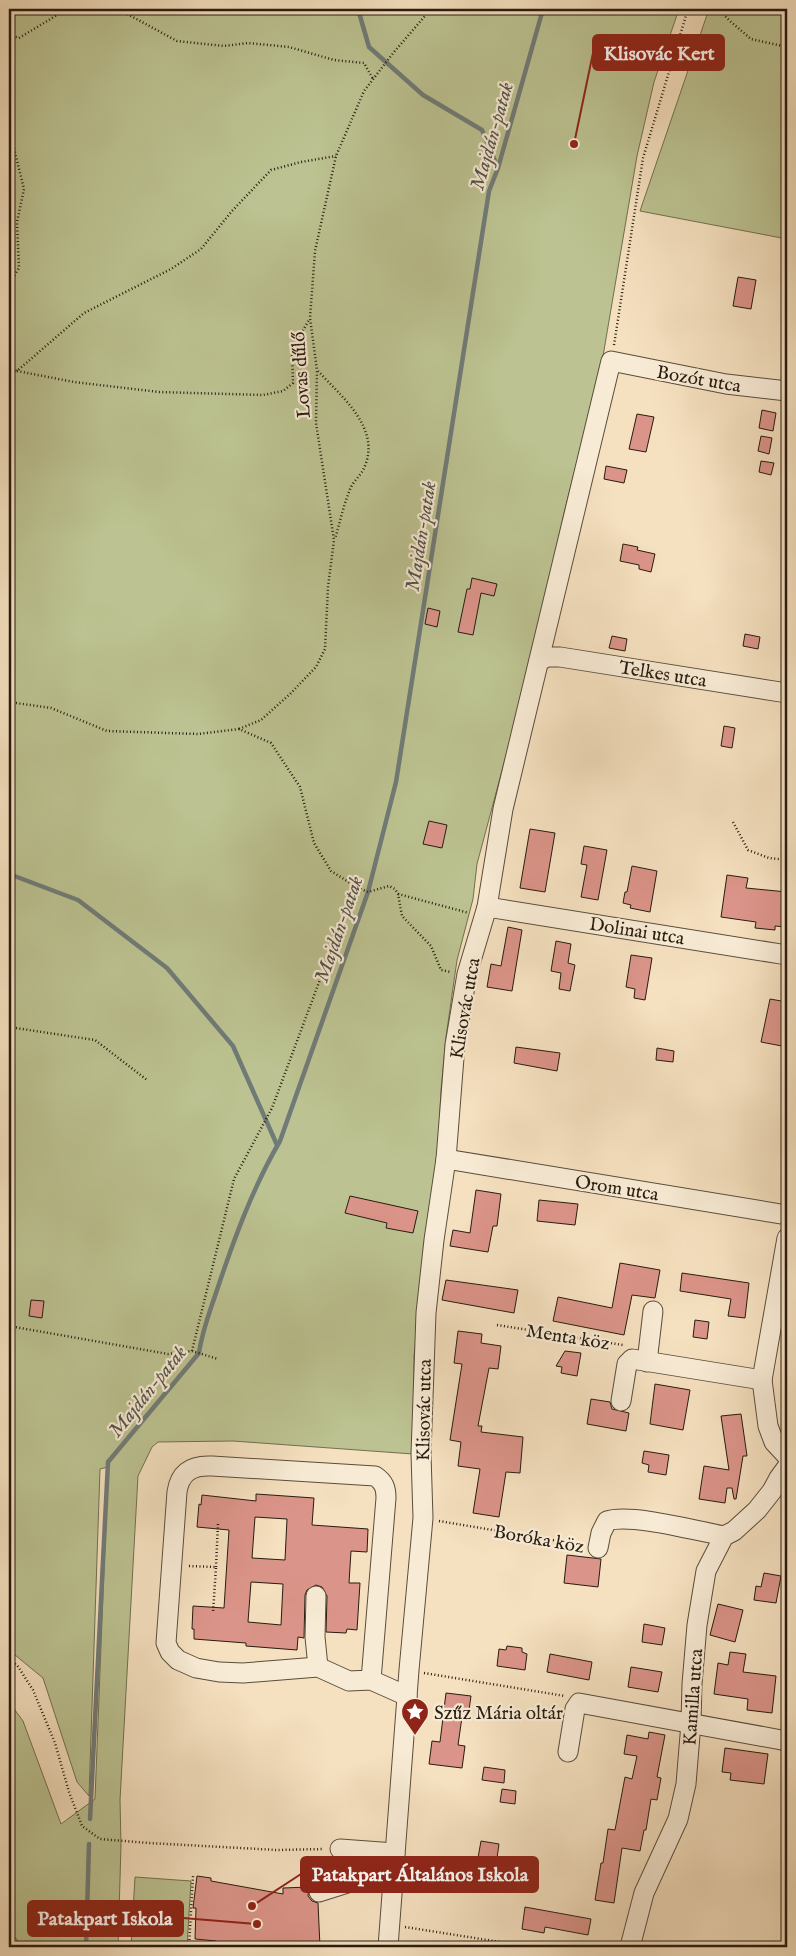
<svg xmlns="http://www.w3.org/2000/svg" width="796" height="1956" font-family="'IM FELL English',serif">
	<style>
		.green { fill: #bcc291; stroke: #726f50 }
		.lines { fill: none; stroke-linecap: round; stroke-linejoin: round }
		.stream { stroke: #707b77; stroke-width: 4.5 }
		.building { fill: #db9489; stroke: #271c10; fill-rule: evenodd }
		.minor-casing { stroke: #5a4d3c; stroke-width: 21 }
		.path { stroke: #271c10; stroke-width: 2.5; stroke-dasharray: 1 2.5; stroke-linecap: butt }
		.minor { stroke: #f8ebd5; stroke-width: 19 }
		.labels { text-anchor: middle; stroke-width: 4.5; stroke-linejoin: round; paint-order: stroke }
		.street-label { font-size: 19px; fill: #271c10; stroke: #f8ebd5 }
		.poi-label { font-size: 19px; fill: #271c10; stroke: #f8ebd5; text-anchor: start }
		.water-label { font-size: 20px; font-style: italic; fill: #51534c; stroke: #f8ebd5 }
		.leader { fill: none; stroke: #8f2418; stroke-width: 2 }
		.callout-dot { fill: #8f2418; stroke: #f8ebd5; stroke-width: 2 }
		.callout { fill: #8f2418; stroke: #8f2418; stroke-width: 2 }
		.callout-label { font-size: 20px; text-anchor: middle; font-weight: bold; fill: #fff }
	</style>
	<rect width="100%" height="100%" fill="#f5e0bf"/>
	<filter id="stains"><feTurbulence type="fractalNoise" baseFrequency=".004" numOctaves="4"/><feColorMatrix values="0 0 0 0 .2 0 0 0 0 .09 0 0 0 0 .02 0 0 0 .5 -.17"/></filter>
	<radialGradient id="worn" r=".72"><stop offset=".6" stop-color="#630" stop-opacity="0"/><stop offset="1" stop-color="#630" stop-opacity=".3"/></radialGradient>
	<!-- green -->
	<g class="green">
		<polygon points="9,9 679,9 654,82 637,156 601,368 565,509 531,662 477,864 473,899 457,960 446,1037 441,1090 438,1153 414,1356 413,1454 233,1441 158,1442 152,1447 138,1476 120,1800 121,1845 118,1947 9,1947 9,1702 23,1721 61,1824 95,1799 108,1467 100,1469 89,1796 77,1782 43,1678 9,1650"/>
		<polygon points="709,9 787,9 787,239 640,211"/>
		<polygon points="135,1877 191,1881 187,1947 131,1947"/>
	</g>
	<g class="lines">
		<!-- stream -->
		<g class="stream">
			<polyline points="358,9 369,47 423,95 482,130 498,168"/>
			<polyline points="9,874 78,900 167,968 233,1046 277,1145"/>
			<path d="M90 1819 108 1462 199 1353C202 1331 210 1311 217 1290 234 1239 253 1187 280 1141L368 892 396 782 489 191 498 168 543 9"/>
			<polyline points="86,1947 89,1844"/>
		</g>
	</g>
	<!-- building -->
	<g class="building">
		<polygon points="738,277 756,280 751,309 733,306"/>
		<polygon points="762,410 776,413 773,431 759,428"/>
		<polygon points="637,414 654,417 646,452 629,449"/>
		<polygon points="761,436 772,438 769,454 758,451"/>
		<polygon points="761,461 774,463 771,475 759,472"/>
		<polygon points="606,466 627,470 624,483 604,479"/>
		<polygon points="623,544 638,547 637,550 655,554 651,572 639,569 639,565 620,561"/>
		<polygon points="472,578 497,584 494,596 481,593 473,635 458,632 467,589 470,589"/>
		<polygon points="428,608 440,611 437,627 425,624"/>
		<polygon points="745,634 760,637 758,649 743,646"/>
		<polygon points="612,636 627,639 625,651 609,648"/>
		<polygon points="724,726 735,728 732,748 721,746"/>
		<polygon points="429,821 447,825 442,848 423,844"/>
		<polygon points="530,829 555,833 545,892 520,888"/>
		<polygon points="584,846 607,850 598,900 581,897 587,865 581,864"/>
		<polygon points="632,866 657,871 650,912 630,908 631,905 623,903 625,892 627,892"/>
		<polygon points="727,875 748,878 746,888 787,892 786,927 775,926 775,930 755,928 756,922 721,917"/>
		<polygon points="508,927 522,930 512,991 487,987 491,964 501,966"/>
		<polygon points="556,941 571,944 568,963 575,965 570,991 559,989 561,973 551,971"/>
		<polygon points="631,955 652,958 645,1000 634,998 635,989 626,987"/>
		<polygon points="770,999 787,1002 787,1047 761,1042"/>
		<polygon points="516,1047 560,1053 557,1071 514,1063"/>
		<polygon points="657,1048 674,1051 673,1062 656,1060"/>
		<polygon points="476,1190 501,1194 497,1226 493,1226 488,1252 450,1246 453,1230 470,1233"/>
		<polygon points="350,1196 418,1211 413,1233 386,1228 387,1223 345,1213"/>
		<polygon points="539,1200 578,1204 575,1225 537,1221"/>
		<polygon points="620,1263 660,1270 655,1298 632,1295 624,1335 553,1321 558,1297 612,1308"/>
		<polygon points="682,1273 749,1283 745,1318 728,1316 731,1299 680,1291"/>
		<polygon points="446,1280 518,1290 514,1313 442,1300"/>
		<polygon points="31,1300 44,1301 42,1318 29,1316"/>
		<polygon points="695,1320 709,1322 707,1339 693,1337"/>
		<polygon points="458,1331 482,1334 481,1343 501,1346 498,1369 489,1368 478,1426 482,1426 481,1432 523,1437 520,1473 506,1472 499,1517 473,1513 480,1469 458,1466 461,1442 450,1440 462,1364 454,1363"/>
		<polygon points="565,1351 581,1353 577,1376 561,1373 562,1367 556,1366"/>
		<polygon points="655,1384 690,1390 683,1430 650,1424"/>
		<polygon points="591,1399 610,1402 612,1409 629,1413 626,1431 587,1424"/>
		<polygon points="741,1414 747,1456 743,1456 736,1499 734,1499 732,1488 727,1488 725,1503 699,1499 704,1466 729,1470 721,1416"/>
		<polygon points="644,1451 669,1455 666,1475 648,1472 649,1465 642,1463"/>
		<path d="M256 1494 314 1498 312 1525 368 1529 367 1552 351 1551 349 1583H360L357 1630 347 1629 346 1633 326 1632 327 1596 322 1587 316 1585 307 1590 305 1595 304 1638 298 1637 297 1650 246 1646V1643L194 1639V1629H192L193 1606 224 1608 229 1530 197 1527 199 1504 201 1505 202 1495 256 1501ZM255 1517 287 1519 285 1560 252 1558ZM251 1582 283 1584 281 1625 248 1622Z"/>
		<polygon points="567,1555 601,1559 598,1587 564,1583"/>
		<polygon points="764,1573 781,1576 776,1603 754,1600 756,1586 761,1587"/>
		<polygon points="718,1604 743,1610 735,1642 710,1635"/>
		<polygon points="644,1624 665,1628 662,1645 642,1642"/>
		<polygon points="507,1646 522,1648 522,1652 527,1654 525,1670 497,1666 499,1649 506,1650"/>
		<polygon points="730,1652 746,1654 743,1672 776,1676 772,1713 747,1710 748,1699 714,1694 718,1663 728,1665"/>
		<polygon points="550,1654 592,1662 589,1680 547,1672"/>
		<polygon points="631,1667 662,1672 658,1692 628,1687"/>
		<polygon points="446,1693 471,1696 468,1717 462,1717 458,1745 465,1746 462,1768 429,1764 432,1741 440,1742"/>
		<polygon points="649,1732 665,1735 657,1777 661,1778 657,1800 651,1799 646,1830 644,1830 640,1851 622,1848 614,1903 595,1900 601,1863 603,1863 608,1829 615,1830 625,1777 632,1779 637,1756 624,1754 627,1735 648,1739"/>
		<polygon points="725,1748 768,1754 764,1784 730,1780 731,1773 722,1772"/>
		<polygon points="484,1767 505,1770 504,1783 482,1780"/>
		<polygon points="502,1789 516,1791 515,1804 500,1802"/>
		<polygon points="481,1841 499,1844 496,1865 500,1866 496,1889 457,1882 459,1866 476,1869"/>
		<polygon points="197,1876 211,1878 211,1881 283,1894 283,1888 309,1887 308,1896 312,1901 318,1903 320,1947 216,1947 216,1941 195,1939 196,1908 193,1908"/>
		<polygon points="525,1907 591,1919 588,1935 545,1927 544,1933 522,1929"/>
	</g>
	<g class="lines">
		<defs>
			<g id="minor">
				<polyline points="539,661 547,657 560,657 787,693"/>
				<polyline points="487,907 787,955"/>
				<polyline points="446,1159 787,1215"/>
				<polyline points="787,1238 762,1380 768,1426 774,1442 787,1456"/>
				<polyline points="647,1362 653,1311"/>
				<polyline points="621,1401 627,1364 632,1359 762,1380"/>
				<path d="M598 1548 601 1533 607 1521C630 1513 697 1531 724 1536"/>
				<polyline points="316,1596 315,1637 318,1667"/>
				<path d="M371 1680 386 1498C386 1488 384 1482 375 1476L212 1466C192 1465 180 1472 177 1492L166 1643 170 1652 178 1660 196 1668 219 1672 243 1673 318 1667 349 1681 371 1680 407 1696"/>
				<polyline points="568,1752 575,1709 579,1703 787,1741"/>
				<polyline points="340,1849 395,1853"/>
				<polyline points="319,1892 357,1880"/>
				<polyline points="9,1946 9,1947"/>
				<polyline points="388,1947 409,1670 423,1518 421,1454 426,1313 434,1240 446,1159 455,1045 467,974 487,907 503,809 611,361 726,384 787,391"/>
				<polyline points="630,1947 644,1893 678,1819 686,1784 691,1723 692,1684 697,1625 706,1571 724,1536 734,1531 757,1510 772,1491 779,1478 787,1467"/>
			</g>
		</defs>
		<!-- minor casing -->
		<use href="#minor" class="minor-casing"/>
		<!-- path -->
		<g class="path">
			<polyline points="118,9 177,41 224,46 248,43 289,47 334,60 364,63 373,79"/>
			<polyline points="718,9 731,22 751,39 787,47"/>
			<polyline points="9,35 19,38 67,9"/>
			<polyline points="9,128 24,189 17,222 19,268 9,284"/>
			<polyline points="614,345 643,158 688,9"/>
			<polyline points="9,368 17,371 84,313 171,269 201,249 232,211 271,170 301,162 336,156"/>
			<polyline points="17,371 74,382 159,392 263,395 283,391 293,383 292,349 309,320"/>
			<path d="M318 371C342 397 382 429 364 468 361 475 354 481 351 487 344 503 340 522 335 539"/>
			<polyline points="9,702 51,708 107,731 198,734 239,729 271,743 300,787 314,843 331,871 355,886 368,892 389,886 395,889 398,894 402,916 431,946 441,970 451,972"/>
			<polyline points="239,729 261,720 290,694 316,667 325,649 328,587 334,540 316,423 317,370 310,318 315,251 336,156 364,91 394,52 431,9"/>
			<polyline points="733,822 748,850 769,858 787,860"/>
			<polyline points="398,894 469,913"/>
			<polyline points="9,1027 95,1040 147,1080"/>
			<polyline points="497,1325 623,1345"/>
			<polyline points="9,1326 168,1354 192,1351 218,1359"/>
			<polyline points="192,1351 234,1179 272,1108 355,886"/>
			<polyline points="439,1521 582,1545"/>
			<polyline points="189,1566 216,1567 213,1613"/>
			<polyline points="216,1567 218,1523"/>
			<polyline points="9,1660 17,1665 33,1690 55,1743 69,1792 82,1826 100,1839 149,1843 277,1850 324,1849"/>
			<polyline points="424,1673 565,1696"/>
			<polyline points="405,1927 532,1947"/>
			<polyline points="189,1947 193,1876"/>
		</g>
		<!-- minor -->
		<use href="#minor" class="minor"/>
	</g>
	<!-- icons -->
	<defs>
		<symbol id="sight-pin" viewBox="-11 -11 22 30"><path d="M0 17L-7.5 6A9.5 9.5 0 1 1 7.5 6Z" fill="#8f2418" stroke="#f8ebd5"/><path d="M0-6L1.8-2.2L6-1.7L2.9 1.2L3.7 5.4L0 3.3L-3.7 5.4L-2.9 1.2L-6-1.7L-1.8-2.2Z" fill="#fff"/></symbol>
	</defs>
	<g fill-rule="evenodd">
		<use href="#sight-pin" x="399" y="1696" width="32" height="43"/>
	</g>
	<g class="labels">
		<!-- street labels -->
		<g class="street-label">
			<text transform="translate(300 375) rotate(-94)" y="7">Lovas dűlő</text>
			<text transform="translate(699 378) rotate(10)" y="7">Bozót utca</text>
			<text transform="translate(663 673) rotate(9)" y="7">Telkes utca</text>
			<text transform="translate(637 930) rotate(9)" y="7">Dolinai utca</text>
			<text transform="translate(464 1008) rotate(-80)" y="7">Klisovác utca</text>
			<text transform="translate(617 1187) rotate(9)" y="7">Orom utca</text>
			<text transform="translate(568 1336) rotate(9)" y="7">Menta köz</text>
			<text transform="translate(423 1410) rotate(-89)" y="7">Klisovác utca</text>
			<text transform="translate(539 1538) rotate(10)" y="7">Boróka köz</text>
			<text transform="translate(692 1697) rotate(-86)" y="7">Kamilla utca</text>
		</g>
		<!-- poi labels -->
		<g class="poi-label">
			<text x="434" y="1719">Szűz Mária oltár</text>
		</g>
		<!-- water labels -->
		<g class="water-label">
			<text transform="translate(491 136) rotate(-74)" y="7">Majdán-patak</text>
			<text transform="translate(420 536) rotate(-81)" y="7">Majdán-patak</text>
			<text transform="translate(338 929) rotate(-71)" y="7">Majdán-patak</text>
			<text transform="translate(147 1391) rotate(-51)" y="7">Majdán-patak</text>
		</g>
	</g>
	<!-- callouts -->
	<path class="leader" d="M574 144L593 53M252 1906L301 1874M257 1924L183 1918"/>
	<g class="callout-dot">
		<circle cx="574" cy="144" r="5"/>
		<circle cx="252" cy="1906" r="5"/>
		<circle cx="257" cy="1924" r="5"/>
	</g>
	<g class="callout">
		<rect x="593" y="35" width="131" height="35" rx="5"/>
		<rect x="301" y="1857" width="237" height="35" rx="5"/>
		<rect x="28" y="1901" width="155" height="35" rx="5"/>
	</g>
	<g class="callout-label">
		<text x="659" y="60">Klisovác Kert</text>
		<text x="420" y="1881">Patakpart Általános Iskola</text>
		<text x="105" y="1925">Patakpart Iskola</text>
	</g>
	<!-- margin -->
	<rect width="796" height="1956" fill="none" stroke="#f5e0bf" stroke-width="30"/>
	<rect x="10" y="10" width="776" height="1936" fill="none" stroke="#271c10" stroke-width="2.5"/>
	<rect x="15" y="15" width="766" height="1926" fill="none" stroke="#271c10"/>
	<rect width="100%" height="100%" filter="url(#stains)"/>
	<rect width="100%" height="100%" fill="url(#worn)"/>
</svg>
